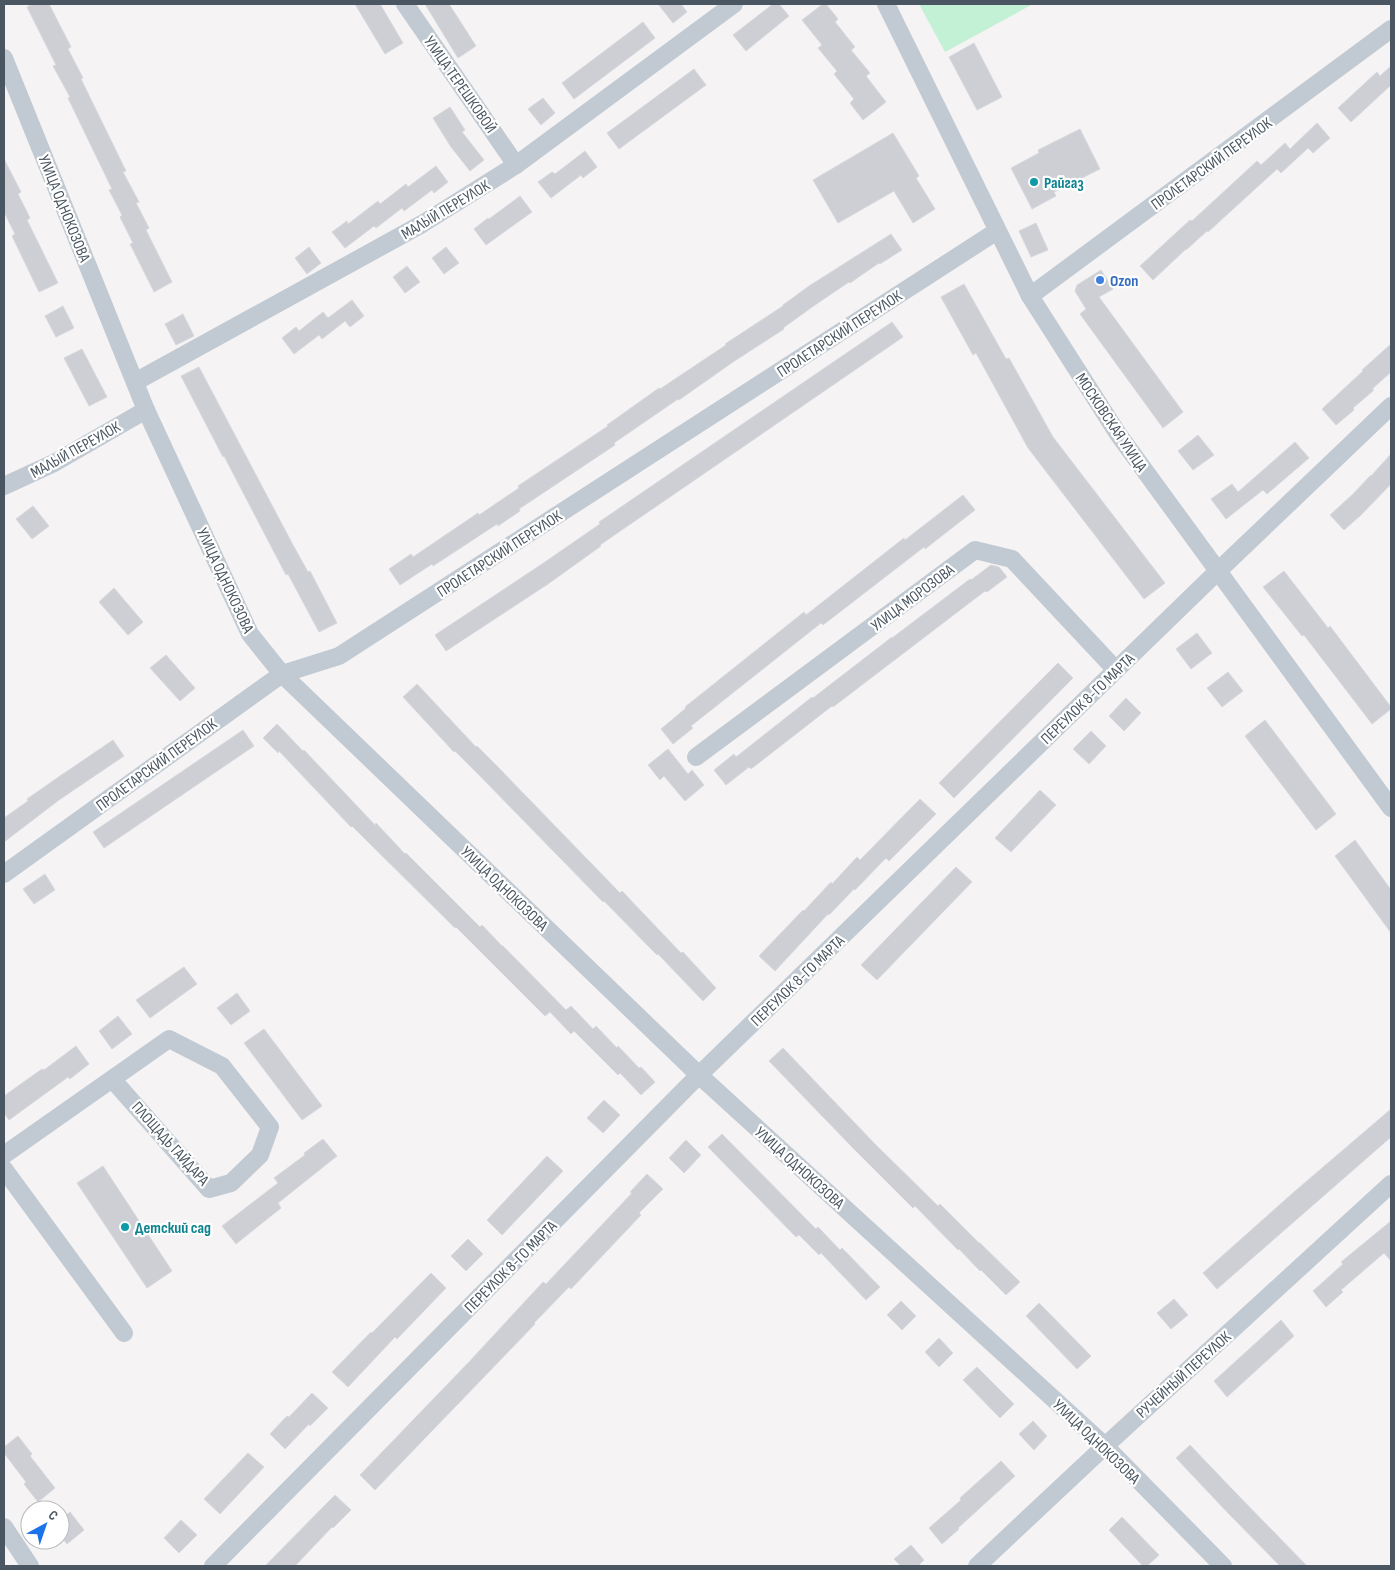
<svg xmlns="http://www.w3.org/2000/svg" width="1395" height="1570" font-family="'Sofia Sans Condensed',sans-serif">
	<style>
		.green { fill: #c3f1d5 }
		.building { fill: #cdcfd5; stroke: #d7d9de }
		.lines { fill: none; stroke-linecap: round; stroke-linejoin: round }
		.minor { stroke: #c1cad2; stroke-width: 18 }
		.culture-dot { fill: #0f9aa8; stroke: #fff; stroke-width: 2 }
		.shop-dot { fill: #3f7fe0; stroke: #fff; stroke-width: 2 }
		.labels { text-anchor: middle; stroke-width: 4.5; stroke-linejoin: round; paint-order: stroke }
		.street-label { font-size: 16px; fill: #4a5661; stroke: #fff }
		.culture-label { font-size: 16px; font-weight: bold; fill: #0d838f; stroke: #fff; text-anchor: start }
		.shop-label { font-size: 16px; font-weight: bold; fill: #366cbe; stroke: #fff; text-anchor: start }
	</style>
	<rect width="100%" height="100%" fill="#f5f3f3"/>
	<!-- green -->
	<polygon class="green" points="919,4 1033,4 945,52"/>
	<!-- building -->
	<g class="building">
		<polygon points="33,4 49,4 71,47 68,49 83,78 81,79 126,171 123,172 139,202 136,203 149,228 146,230 172,282 154,292 130,244 133,243 120,217 122,215 109,190 112,189 68,98 70,97 53,66 56,65 27,7"/>
		<polygon points="355,4 380,4 403,43 385,54"/>
		<polygon points="425,4 449,4 476,46 458,58"/>
		<polygon points="658,4 681,4 687,12 673,23"/>
		<polygon points="773,4 779,4 789,16 746,51 733,35"/>
		<polygon points="823,4 826,4 838,19 835,22 855,47 851,50 870,73 866,76 886,102 863,120 850,103 854,99 834,74 837,71 818,48 822,45 802,20"/>
		<polygon points="643,22 655,38 574,99 562,83"/>
		<polygon points="974,43 1002,97 977,110 949,57"/>
		<polygon points="1391,66 1391,85 1351,122 1338,108 1377,72 1380,76"/>
		<polygon points="694,69 706,85 619,149 607,133"/>
		<polygon points="543,98 555,113 541,125 528,109"/>
		<polygon points="450,107 465,130 462,132 484,160 470,171 451,147 433,118"/>
		<polygon points="1317,123 1330,138 1313,153 1308,148 1281,173 1277,169 1208,232 1207,231 1186,250 1186,249 1153,280 1140,266 1190,220 1192,221 1257,161 1261,165 1285,143 1290,149"/>
		<polygon points="1080,129 1100,169 1054,192 1056,196 1032,209 1011,168 1039,153 1038,150"/>
		<polygon points="893,133 919,176 916,178 935,209 913,223 894,191 838,223 813,180"/>
		<polygon points="585,151 597,167 583,178 581,175 551,198 538,182 552,172 555,174"/>
		<polygon points="4,159 21,192 18,194 30,218 27,220 58,283 39,292 12,236 15,234 4,212"/>
		<polygon points="436,166 448,182 434,193 432,190 404,211 402,208 376,228 374,226 345,248 332,232 347,221 348,224 378,201 380,204 406,184 408,187"/>
		<polygon points="520,196 532,212 486,245 474,229 488,218 489,219"/>
		<polygon points="1036,223 1048,250 1031,257 1019,231"/>
		<polygon points="891,234 902,250 880,264 879,263 850,283 849,282 815,305 783,328 784,329 733,362 679,400 678,399 614,443 615,445 519,509 520,511 498,526 497,524 433,566 432,564 400,585 389,569 411,554 413,557 478,513 479,515 519,488 518,486 608,426 607,425 659,388 660,389 726,345 725,344 783,306 783,305 809,286"/>
		<polygon points="309,247 321,263 307,274 295,258"/>
		<polygon points="446,247 459,263 444,274 432,258"/>
		<polygon points="407,266 420,282 405,293 393,277"/>
		<polygon points="1101,270 1113,289 1099,297 1183,412 1163,428 1080,314 1086,309 1075,291 1077,285"/>
		<polygon points="964,284 1006,359 1009,358 1053,437 1165,583 1144,599 1028,448 976,353 973,355 941,297"/>
		<polygon points="352,300 364,316 350,327 345,321 322,339 319,335 294,354 282,338 296,327 299,331 323,312 328,318"/>
		<polygon points="63,306 74,328 56,337 45,316"/>
		<polygon points="183,314 194,336 176,345 165,324"/>
		<polygon points="892,322 903,337 600,545 601,546 548,584 446,651 435,635 542,564 600,524 599,522"/>
		<polygon points="1391,344 1391,372 1372,389 1374,390 1353,408 1354,410 1336,425 1322,409 1363,371 1362,370"/>
		<polygon points="82,349 107,397 89,406 64,358"/>
		<polygon points="199,367 293,545 308,572 310,571 337,623 319,632 288,574 286,575 224,456 223,457 181,376"/>
		<polygon points="1198,435 1214,455 1193,470 1178,451"/>
		<polygon points="1295,442 1309,458 1267,494 1263,490 1226,519 1211,499 1232,484 1238,492"/>
		<polygon points="1391,454 1391,484 1361,515 1344,530 1330,515 1353,494 1371,475 1371,476"/>
		<polygon points="963,495 975,510 925,549 924,547 823,625 821,623 691,726 693,728 673,744 661,729 686,708 685,707 804,612 806,615 904,538 905,540"/>
		<polygon points="33,506 49,526 32,539 16,519"/>
		<polygon points="991,565 999,567 1007,577 987,592 985,591 833,707 832,706 751,769 749,767 726,785 714,770 734,754 736,757 812,697 813,698 892,637 892,638 970,579 971,580"/>
		<polygon points="1284,571 1328,628 1330,626 1391,707 1391,709 1372,724 1304,635 1302,636 1263,587"/>
		<polygon points="114,588 143,622 128,635 99,602"/>
		<polygon points="1197,633 1212,653 1191,669 1176,649"/>
		<polygon points="166,655 195,688 180,701 150,668"/>
		<polygon points="1058,663 1073,678 954,798 939,783"/>
		<polygon points="1228,672 1243,691 1222,707 1207,688"/>
		<polygon points="417,684 476,747 477,746 496,765 620,893 622,891 681,953 683,952 716,988 703,1001 658,954 657,955 604,901 603,902 478,774 455,751 454,752 403,697"/>
		<polygon points="1126,698 1141,713 1124,731 1109,716"/>
		<polygon points="1265,720 1336,814 1316,830 1245,736"/>
		<polygon points="277,724 303,751 304,750 375,825 376,823 405,854 406,853 480,927 482,925 502,946 503,946 566,1010 571,1006 593,1029 596,1026 617,1048 618,1046 639,1068 641,1067 655,1082 641,1095 620,1073 618,1075 574,1031 571,1034 550,1012 545,1016 456,927 455,928 352,826 351,827 279,751 278,753 263,738"/>
		<polygon points="243,730 254,746 104,848 93,832"/>
		<polygon points="1091,731 1106,746 1089,764 1073,749"/>
		<polygon points="113,740 124,756 59,800 4,842 4,818 28,801 27,799 60,776"/>
		<polygon points="668,749 688,774 692,770 704,785 685,801 664,776 660,780 648,765"/>
		<polygon points="1040,790 1056,805 1011,852 995,838"/>
		<polygon points="920,799 936,814 889,861 886,858 855,890 854,889 829,915 828,914 775,971 759,956 803,910 804,911 831,882 832,884 857,857 860,860"/>
		<polygon points="1355,840 1391,890 1391,933 1335,856"/>
		<polygon points="956,867 972,882 877,980 861,965"/>
		<polygon points="45,874 55,890 34,904 23,889"/>
		<polygon points="184,967 197,984 150,1018 136,1000"/>
		<polygon points="237,993 250,1011 231,1025 217,1008"/>
		<polygon points="118,1016 132,1034 112,1049 99,1031"/>
		<polygon points="264,1029 322,1106 302,1120 244,1043"/>
		<polygon points="76,1046 89,1064 70,1079 68,1077 9,1120 4,1113 4,1096 42,1069 44,1070"/>
		<polygon points="783,1048 875,1144 938,1206 940,1204 979,1243 980,1243 1020,1282 1006,1295 981,1270 980,1271 959,1249 958,1250 915,1206 913,1208 853,1148 769,1061"/>
		<polygon points="604,1100 620,1115 603,1133 587,1118"/>
		<polygon points="1391,1109 1391,1137 1217,1289 1203,1273 1294,1192"/>
		<polygon points="722,1134 816,1229 818,1227 840,1250 842,1248 880,1287 866,1300 821,1253 819,1255 799,1235 796,1237 708,1147"/>
		<polygon points="323,1139 337,1156 278,1203 281,1208 236,1244 222,1226 278,1183 274,1178 305,1155 304,1153"/>
		<polygon points="686,1140 701,1155 684,1173 669,1158"/>
		<polygon points="547,1156 563,1171 502,1235 487,1220"/>
		<polygon points="103,1166 172,1271 147,1288 77,1183"/>
		<polygon points="647,1174 663,1189 639,1213 641,1215 571,1289 569,1287 534,1323 535,1324 510,1350 375,1490 360,1475 468,1363 543,1282 546,1284 632,1193 630,1192"/>
		<polygon points="1391,1221 1391,1261 1384,1253 1341,1290 1343,1292 1326,1307 1313,1291 1343,1264 1341,1262"/>
		<polygon points="468,1239 483,1254 466,1271 451,1256"/>
		<polygon points="431,1273 446,1288 397,1339 395,1337 348,1387 332,1372 371,1332 372,1333"/>
		<polygon points="1174,1299 1188,1315 1171,1329 1157,1313"/>
		<polygon points="901,1301 916,1316 902,1330 887,1315"/>
		<polygon points="1039,1303 1091,1356 1077,1369 1026,1316"/>
		<polygon points="1281,1320 1294,1336 1227,1397 1214,1381"/>
		<polygon points="939,1338 953,1353 939,1367 925,1352"/>
		<polygon points="977,1367 1014,1404 1000,1418 963,1380"/>
		<polygon points="312,1393 328,1408 310,1426 309,1424 285,1449 270,1434 287,1416 289,1417"/>
		<polygon points="1033,1421 1047,1436 1034,1450 1019,1434"/>
		<polygon points="18,1436 32,1454 30,1456 55,1488 38,1502 24,1484 26,1482 4,1453 4,1447"/>
		<polygon points="1190,1445 1231,1488 1307,1566 1280,1566 1228,1513 1176,1458"/>
		<polygon points="248,1453 264,1467 220,1514 204,1499"/>
		<polygon points="1001,1461 1015,1476 958,1528 959,1529 942,1544 929,1528 961,1500 960,1498"/>
		<polygon points="335,1495 351,1510 333,1528 332,1527 295,1566 265,1566"/>
		<polygon points="70,1512 84,1530 67,1544 60,1535 60,1520"/>
		<polygon points="1122,1517 1159,1555 1147,1566 1143,1566 1109,1530"/>
		<polygon points="181,1520 197,1535 179,1553 164,1538"/>
		<polygon points="911,1545 924,1560 918,1566 901,1566 894,1559"/>
	</g>
	<g class="lines">
		<!-- minor -->
		<g class="minor">
			<polyline points="405,4 516,165"/>
			<polyline points="886,4 1030,296 1118,434 1391,808"/>
			<polyline points="4,58 146,410 250,634 282,674 699,1075 1105,1446 1223,1566"/>
			<polyline points="1030,296 1391,29"/>
			<polyline points="135,382 422,224 516,165 734,4"/>
			<polyline points="4,486 54,463 146,410"/>
			<polyline points="696,757 975,550 1012,559 1116,670"/>
			<polyline points="4,874 282,674 339,656 997,231"/>
			<polyline points="4,1155 169,1039 222,1066 270,1127 260,1155 231,1183 209,1189 112,1079"/>
			<polyline points="4,1169 124,1333"/>
			<polyline points="4,1527 30,1566"/>
			<polyline points="213,1566 699,1075 1218,571 1391,406"/>
			<polyline points="977,1566 1105,1446 1391,1184"/>
		</g>
	</g>
	<!-- markers -->
	<g class="culture-dot">
		<circle cx="1034" cy="182" r="5"/>
		<circle cx="125" cy="1227" r="5"/>
	</g>
	<circle class="shop-dot" cx="1100" cy="280" r="5"/>
	<g class="labels">
		<!-- street labels -->
		<g class="street-label">
			<text transform="translate(461 84) rotate(55)" y="6">УЛИЦА ТЕРЕШКОВОЙ</text>
			<text transform="translate(1211 163) rotate(-36)" y="6">ПРОЛЕТАРСКИЙ ПЕРЕУЛОК</text>
			<text transform="translate(65 208) rotate(68)" y="6">УЛИЦА ОДНОКОЗОВА</text>
			<text transform="translate(445 209) rotate(-31)" y="6">МАЛЫЙ ПЕРЕУЛОК</text>
			<text transform="translate(839 333) rotate(-33)" y="6">ПРОЛЕТАРСКИЙ ПЕРЕУЛОК</text>
			<text transform="translate(1112 422) rotate(56)" y="6">МОСКОВСКАЯ УЛИЦА</text>
			<text transform="translate(75 449) rotate(-29)" y="6">МАЛЫЙ ПЕРЕУЛОК</text>
			<text transform="translate(499 553) rotate(-33)" y="6">ПРОЛЕТАРСКИЙ ПЕРЕУЛОК</text>
			<text transform="translate(226 580) rotate(65)" y="6">УЛИЦА ОДНОКОЗОВА</text>
			<text transform="translate(912 597) rotate(-37)" y="6">УЛИЦА МОРОЗОВА</text>
			<text transform="translate(1087 698) rotate(-44)" y="6">ПЕРЕУЛОК 8-ГО МАРТА</text>
			<text transform="translate(156 764) rotate(-36)" y="6">ПРОЛЕТАРСКИЙ ПЕРЕУЛОК</text>
			<text transform="translate(505 888) rotate(44)" y="6">УЛИЦА ОДНОКОЗОВА</text>
			<text transform="translate(797 980) rotate(-44)" y="6">ПЕРЕУЛОК 8-ГО МАРТА</text>
			<text transform="translate(171 1143) rotate(48)" y="6">ПЛОЩАДЬ ГАЙДАРА</text>
			<text transform="translate(800 1167) rotate(42)" y="6">УЛИЦА ОДНОКОЗОВА</text>
			<text transform="translate(510 1266) rotate(-45)" y="6">ПЕРЕУЛОК 8-ГО МАРТА</text>
			<text transform="translate(1183 1374) rotate(-42)" y="6">РУЧЕЙНЫЙ ПЕРЕУЛОК</text>
			<text transform="translate(1097 1441) rotate(44)" y="6">УЛИЦА ОДНОКОЗОВА</text>
		</g>
		<!-- culture labels -->
		<g class="culture-label">
			<text x="1044" y="188">Райгаз</text>
			<text x="135" y="1233">Детский сад</text>
		</g>
		<!-- shop labels -->
		<g class="shop-label">
			<text x="1110" y="286">Ozon</text>
		</g>
	</g>
	<!-- border -->
	<rect width="1395" height="1570" fill="none" stroke="#4a5661" stroke-width="10"/>
	<!-- north arrow -->
	<g transform="translate(45 1525) rotate(40)"><circle r="24" fill="#ffffff" stroke="#b7bbc0"/>
	<path d="M0-4L9 19L0 12L-9 19Z" fill="#1a73e8"/>
	<text y="-8" font-size="14" font-weight="bold" text-anchor="middle" fill="#4a5661">С</text>
	</g>
</svg>
